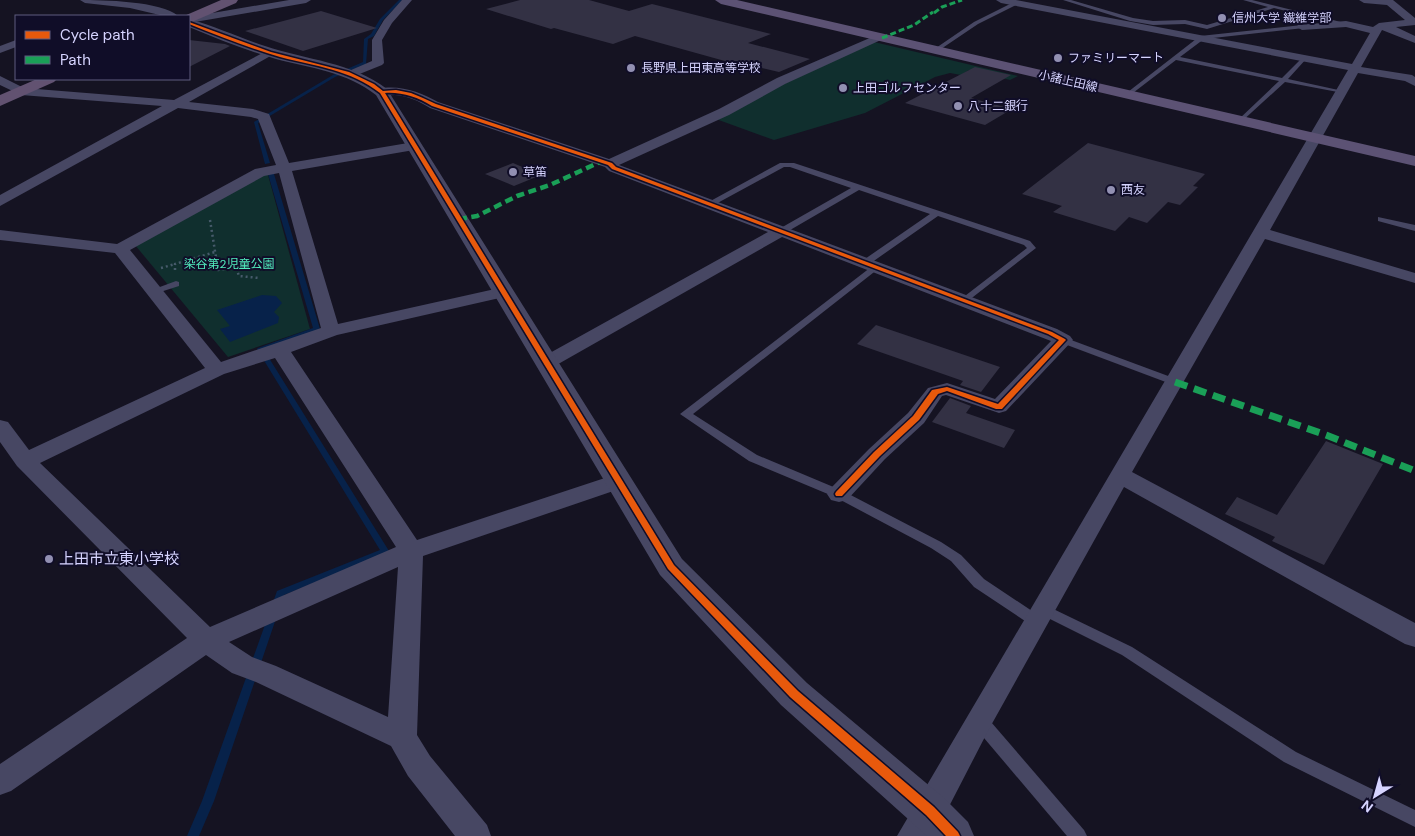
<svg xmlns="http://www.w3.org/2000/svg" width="1415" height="836" font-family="'DM Sans','Noto Sans JP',sans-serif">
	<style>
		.green { fill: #102f2e }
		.water { fill: #07224a }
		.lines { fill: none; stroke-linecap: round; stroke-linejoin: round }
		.stream { fill: #07224a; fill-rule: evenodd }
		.building { fill: #333144 }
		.path { stroke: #475b6b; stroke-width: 2.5; stroke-dasharray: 2 3; stroke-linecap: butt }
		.service { fill: #474763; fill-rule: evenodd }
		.minor { fill: #474763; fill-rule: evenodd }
		.tertiary { fill: #474763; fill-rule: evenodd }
		.primary { fill: #5c5274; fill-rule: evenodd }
		.trunk { fill: #625271; fill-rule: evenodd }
		.quiet-far2 { stroke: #1a9f57; stroke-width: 3; stroke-dasharray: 6 3; stroke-linecap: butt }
		.quiet-far1 { stroke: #1a9f57; stroke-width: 4.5; stroke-dasharray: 8 4.5; stroke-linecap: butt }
		.quiet { stroke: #1a9f57; stroke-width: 7; stroke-dasharray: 13 7; stroke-linecap: butt }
		.cycleway-casing { stroke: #100d28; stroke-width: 3 }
		.cycleway { fill: #e8590c; fill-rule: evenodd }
		.poi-dot { fill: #9290b2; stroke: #100d28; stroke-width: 2 }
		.labels { text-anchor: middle; stroke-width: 4; stroke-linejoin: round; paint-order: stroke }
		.far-poi-label { font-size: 12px; fill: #d6d4ff; stroke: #100d28; text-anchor: start }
		.far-street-label { font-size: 12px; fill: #d6d4ff; stroke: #100d28 }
		.far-park-label { font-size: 12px; fill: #52edbe; stroke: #100d28 }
		.poi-label { font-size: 15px; fill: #d6d4ff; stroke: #100d28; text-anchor: start }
	</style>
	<rect width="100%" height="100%" fill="#151322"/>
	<!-- green -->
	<g class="green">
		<polygon points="874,42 1018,76 1010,80 969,70 961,75 950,73 935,77 865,113 774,140 716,119 758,96"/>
		<polygon points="260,174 268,175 310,329 228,357 135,245"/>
	</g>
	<!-- water -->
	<polygon class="water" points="262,295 276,296 282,303 274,312 279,317 278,323 230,342 220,329 230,326 217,310"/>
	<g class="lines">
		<!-- stream -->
		<g class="stream">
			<polygon points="399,0 403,0 383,20 374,36 368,39 366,64 335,77 258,123 270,163 265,164 254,122 333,75 363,62 364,39 371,34 380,19"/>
			<polygon points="271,172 274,174 320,329 319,330 264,350 389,551 388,553 284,595 214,801 199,836 187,836 202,801 277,591 380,550 257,349 258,348 313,328 268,174"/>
		</g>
	</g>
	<!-- building -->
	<g class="building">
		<polygon points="520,0 589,0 629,11 652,4 771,34 748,43 810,59 779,72 736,62 732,63 635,36 613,44 554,28 551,29 486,9"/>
		<polygon points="321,11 377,28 303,51 245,31"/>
		<polygon points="189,40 225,44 230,46 189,67"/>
		<polygon points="975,67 1011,75 971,98 1012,109 985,125 905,103"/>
		<polygon points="1088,143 1205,174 1193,186 1198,187 1180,205 1168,202 1147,223 1129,217 1115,231 1053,212 1062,206 1022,194"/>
		<polygon points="513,163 541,175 514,186 485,174"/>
		<polygon points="876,325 1000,367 981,392 960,385 963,381 857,344"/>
		<polygon points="950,398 971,406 966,413 1015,430 1004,448 932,422"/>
		<polygon points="1326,441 1383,464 1324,565 1272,541 1275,537 1225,514 1237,497 1277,515"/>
	</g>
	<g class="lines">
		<!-- path -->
		<g class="path">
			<polyline points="210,220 218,270 236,267 239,276 259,278"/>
			<polyline points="161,268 175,264"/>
			<polyline points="175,270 175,264 215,252"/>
		</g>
		<!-- service -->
		<g class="service">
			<polygon points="1063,0 1071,0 1133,18 1153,21 1185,20 1207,25 1268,7 1243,0 1252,0 1349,24 1346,26 1274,8 1207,29 1185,24 1153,25 1130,21"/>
			<polygon points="1016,1 1018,4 978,24 938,51 933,50 974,22"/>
			<polygon points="1302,25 1304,28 1204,39 1180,57 1282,78 1304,56 1307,58 1288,79 1343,91 1343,93 1285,82 1240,123 1238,122 1238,120 1279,81 1176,60 1129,96 1124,95 1200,36"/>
			<polygon points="780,163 794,163 1030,241 1036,248 964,304 961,303 961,299 1027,248 1024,245 938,216 868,265 862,265 862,261 930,214 859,190 785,233 779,233 779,229 851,188 790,167 784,167 712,206 705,204"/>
			<polygon points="1378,217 1415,225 1415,231 1378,221"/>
			<polygon points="875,264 878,265 878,269 693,414 757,455 843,491 941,542 961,555 984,579 1041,617 1043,621 1041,625 1036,627 1031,625 974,587 951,561 931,548 835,497 749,461 680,414"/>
			<polygon points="176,281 179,282 179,286 154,294 149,291"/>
			<polygon points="1063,337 1179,380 1180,382 1179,384 1171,384 1059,342 1058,340 1059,338"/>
			<polygon points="1043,604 1132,647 1296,752 1415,810 1415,827 1284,762 1122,655 1038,613 1036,609 1038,605"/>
			<polygon points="979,713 985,715 1084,830 1087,836 1067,836 973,725 971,720 973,715"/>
		</g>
		<!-- minor -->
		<g class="minor">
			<path d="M80 0C102 0 162 1 178 16H164L130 8 85 3Z"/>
			<polygon points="289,0 311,0 306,3 189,23 189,17"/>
			<polygon points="402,0 412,0 392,23 382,40 384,63 382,65 352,77 344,77 342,75 344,73 372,61 372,40 384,20"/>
			<polygon points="996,0 1016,0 1352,64 1370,33 1346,27 1302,30 1297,27 1298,25 1346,21 1373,27 1379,23 1405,20 1387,5 1364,3 1359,0 1393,0 1415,18 1415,25 1396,27 1415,36 1415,43 1382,30 1361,67 1412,75 1415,77 1415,86 1405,81 1358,73 1270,230 1415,273 1415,283 1265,239 1132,472 1415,623 1415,647 1405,644 1124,487 989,729 941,822 932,836 897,836 1348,70 1001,3"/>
			<path d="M879 34 883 35 884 37 883 39 785 84 729 115 619 165 1057 329 1070 336 1073 340 1006 411 999 413 946 395 942 396 924 423 885 459 847 500 839 502 831 500 827 494 831 488 869 449 908 413 928 388 947 383 995 399 1051 341 782 237 553 367 546 369 539 367 536 363 539 359 768 232 609 171 605 167 430 108C419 101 408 96 395 95 388 95 381 97 376 92L378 89C398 84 421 92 438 102L609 159 719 109 777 78Z"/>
			<polygon points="16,40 16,47 0,53 0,46"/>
			<path d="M270 49 274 50 276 52 274 54 189 102 253 109 269 114 289 163 414 142 421 146 414 150 292 171 338 324 504 287 510 288 513 292 510 296 504 297 337 335 291 352 417 540 620 473 628 476 631 481 628 486 423 556 417 735 430 756 487 825 491 836H455L408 776 391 746 256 682 232 673 206 655 11 791 0 795V764L187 638 17 466 0 442V420L8 422 29 450 205 368 115 253 0 240V230L117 244 255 169 276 165 258 119 251 117 178 108 0 206V195L162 106 21 95 0 85V76L24 88 174 100ZM279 173 321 328 221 362 130 250 264 176ZM275 358 396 547 210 627 40 463 224 374ZM398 567 388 717 276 666 252 657 229 642Z"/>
		</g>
		<!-- tertiary -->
		<path class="tertiary" d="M189 19C215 26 240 38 265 46 306 60 352 62 387 89L682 559 807 683 944 798 968 822 974 836H927L781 705 660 575 376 95C347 72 311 68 276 59 246 50 217 39 189 27Z"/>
		<!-- primary -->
		<polygon class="primary" points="715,0 737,0 1415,156 1415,166 721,4"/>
		<!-- trunk -->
		<g class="trunk">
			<polygon points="221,0 238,0 236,3 194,21 189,22 189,16 184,16"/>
			<polygon points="37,79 57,79 54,82 0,106 0,95"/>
		</g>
		<!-- quiet-far2 -->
		<g class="quiet-far2">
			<polyline points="934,13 942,7 962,0"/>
			<polyline points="882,38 914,25 933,12"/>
		</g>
		<!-- quiet-far1 -->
		<polyline class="quiet-far1" points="459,219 477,216 517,196 550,185 600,162"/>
		<!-- quiet -->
		<polyline class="quiet" points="1175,382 1326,435 1415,471"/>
		<defs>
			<path id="cycleway" d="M189 22 271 52 349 72 374 84 383 91 396 90 411 93 423 98 436 104 612 163 616 167 1052 332 1065 339 1066 340 1065 341 1002 409H996L947 391 938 394 919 420 880 456 842 496H836L835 494 836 492 874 452 913 416 932 390 947 387 998 404 1059 340 1048 334 612 169 608 165 432 106C417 97 402 92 385 93L674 565 798 691 934 807 958 832 960 836H946L926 815 790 697 668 569 380 93C351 70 315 66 280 57 249 48 219 36 189 24Z"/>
		</defs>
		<!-- cycleway casing -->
		<use href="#cycleway" class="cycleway-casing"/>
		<!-- cycleway -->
		<use href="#cycleway" class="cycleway"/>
	</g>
	<!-- markers -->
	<g class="poi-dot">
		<circle cx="1222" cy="18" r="5"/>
		<circle cx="1058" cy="58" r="5"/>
		<circle cx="631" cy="68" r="5"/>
		<circle cx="843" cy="88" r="5"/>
		<circle cx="958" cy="106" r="5"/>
		<circle cx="513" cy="172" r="5"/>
		<circle cx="1111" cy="190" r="5"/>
		<circle cx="49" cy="559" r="5"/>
	</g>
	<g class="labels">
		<!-- far-poi labels -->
		<g class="far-poi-label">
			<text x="1232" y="22">信州大学 繊維学部</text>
			<text x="1068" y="62">ファミリーマート</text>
			<text x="641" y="72">長野県上田東高等学校</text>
			<text x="853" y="92">上田ゴルフセンター</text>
			<text x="968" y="110">八十二銀行</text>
			<text x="523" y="176">草笛</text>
			<text x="1121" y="194">西友</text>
		</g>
		<!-- far-street labels -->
		<g class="far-street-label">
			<text transform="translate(1068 81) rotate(13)" y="4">小諸上田線</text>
		</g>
		<!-- far-park labels -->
		<g class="far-park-label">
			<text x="229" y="268">染谷第2児童公園</text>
		</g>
		<!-- poi labels -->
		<g class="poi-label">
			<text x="59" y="564">上田市立東小学校</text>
		</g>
	</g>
	<!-- legend -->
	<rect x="15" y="15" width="175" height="65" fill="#100d28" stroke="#5f5d7e"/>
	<rect x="25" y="31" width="25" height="8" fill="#e8590c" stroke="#5f5d7e"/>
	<text x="60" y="40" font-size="15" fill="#d6d4ff">Cycle path</text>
	<rect x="25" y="56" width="25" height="8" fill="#1a9f57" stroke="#5f5d7e"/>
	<text x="60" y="65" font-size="15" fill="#d6d4ff">Path</text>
	<!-- north arrow -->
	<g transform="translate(1375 796) rotate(217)" stroke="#100d28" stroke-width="4" paint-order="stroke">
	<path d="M0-4L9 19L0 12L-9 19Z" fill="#d6d4ff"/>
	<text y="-8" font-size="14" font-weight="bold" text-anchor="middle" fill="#d6d4ff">N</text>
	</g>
</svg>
